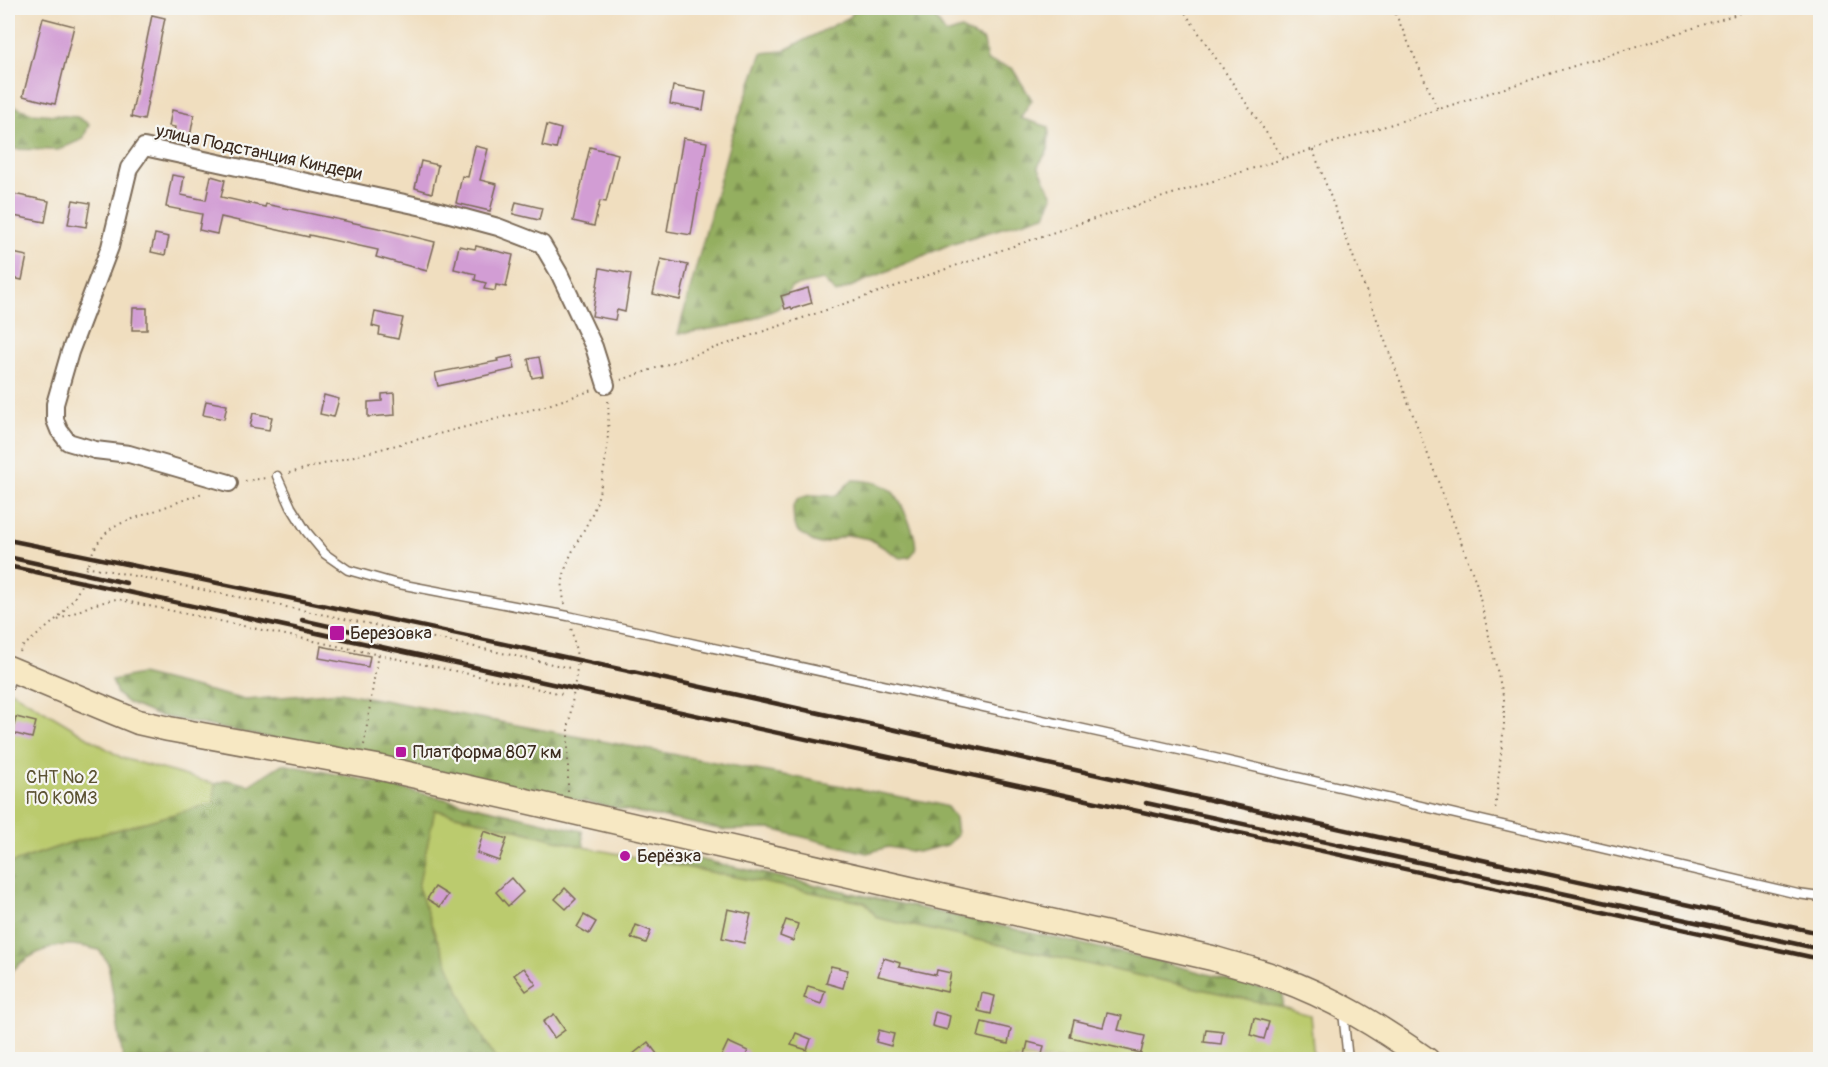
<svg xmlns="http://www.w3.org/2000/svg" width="1828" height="1067" font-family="Pangolin,sans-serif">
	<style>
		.forest { fill: url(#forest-firs); stroke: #686c40; stroke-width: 1.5 }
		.garden { fill: #bbcb6e; stroke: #7b7a46; stroke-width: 1.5 }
		.building { fill: #d29dd4 }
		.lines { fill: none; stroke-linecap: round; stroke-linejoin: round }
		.lane-casing { stroke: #7a6956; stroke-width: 11 }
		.street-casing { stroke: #7a6956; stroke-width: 20 }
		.secondary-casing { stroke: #7a6956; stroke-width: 27 }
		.path { stroke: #7a6956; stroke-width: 2; stroke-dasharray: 1.5 4.5; stroke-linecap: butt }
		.lane { stroke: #fff; stroke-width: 8 }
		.street { stroke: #fff; stroke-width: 16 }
		.secondary { stroke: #f7e8c3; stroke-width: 24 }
		.rail { stroke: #3b2a1e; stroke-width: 4.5 }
		.poi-dot { fill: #b5179e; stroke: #f6f6f2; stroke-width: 2 }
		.labels { text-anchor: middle; stroke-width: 4.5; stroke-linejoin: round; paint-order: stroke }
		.street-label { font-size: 18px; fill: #3b2a1e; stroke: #f6f6f2 }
		.poi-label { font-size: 18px; fill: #3b2a1e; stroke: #f6f6f2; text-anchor: start }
		.park-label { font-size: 18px; fill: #5b5232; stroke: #f6f6f2 }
	</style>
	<defs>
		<pattern id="forest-firs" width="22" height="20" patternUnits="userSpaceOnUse" patternTransform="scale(1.5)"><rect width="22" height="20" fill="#94af61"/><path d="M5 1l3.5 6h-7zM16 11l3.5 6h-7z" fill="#7a8f4f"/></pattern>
	</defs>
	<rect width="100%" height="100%" fill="#f6f6f2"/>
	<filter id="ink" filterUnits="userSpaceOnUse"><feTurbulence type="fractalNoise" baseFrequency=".0167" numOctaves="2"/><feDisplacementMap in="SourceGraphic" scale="12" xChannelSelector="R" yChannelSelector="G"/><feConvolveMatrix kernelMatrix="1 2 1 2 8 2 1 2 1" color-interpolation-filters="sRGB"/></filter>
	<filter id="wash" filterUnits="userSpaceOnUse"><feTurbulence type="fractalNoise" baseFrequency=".008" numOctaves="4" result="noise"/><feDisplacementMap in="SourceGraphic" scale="24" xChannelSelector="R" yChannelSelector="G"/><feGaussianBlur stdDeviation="1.35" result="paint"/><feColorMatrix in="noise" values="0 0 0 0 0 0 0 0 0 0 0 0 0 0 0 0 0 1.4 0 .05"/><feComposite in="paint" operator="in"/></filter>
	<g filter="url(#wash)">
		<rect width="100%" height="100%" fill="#f0debf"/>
		<!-- forest -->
		<g class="forest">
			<polygon points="856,8 928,8 946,34 961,29 984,41 987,61 1012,68 1032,100 1020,118 1049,127 1048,150 1038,166 1053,196 1045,215 953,243 836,293 823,280 791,287 779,308 742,324 678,334 732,135 762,53 783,51 850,17"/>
			<polygon points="8,104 32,113 77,117 89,124 83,139 58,150 8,149"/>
			<path d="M852 480C863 480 880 482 889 489 899 495 919 538 915 550 914 552 911 556 909 557L900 558 870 539 848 535 820 544 812 541 798 531 794 525 793 507 798 499 810 495 836 496Z"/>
			<polygon points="140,674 246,700 340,692 933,803 947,807 955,818 957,835 947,845 917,852 888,847 867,853 771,829 725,830 156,715 128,703 117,694 112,680"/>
			<path d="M282 764 351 777 582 831 584 847 436 810 472 1019 496 1059H123L108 963 99 950C90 948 80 945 70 945 48 945 21 958 8 976V864L69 843 213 803 215 784 227 780 249 785Z"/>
			<polygon points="662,851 1154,960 1283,994 1282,1007 877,918 866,903 655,861"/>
		</g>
		<!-- garden -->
		<g class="garden">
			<polygon points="8,691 13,692 122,758 215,784 214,803 69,843 8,864"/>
			<polygon points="435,810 584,847 866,903 877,918 1282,1007 1310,1015 1314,1059 496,1059 472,1019 435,934 418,887"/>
		</g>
		<g id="blocks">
			<!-- building -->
			<g class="building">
				<polygon points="152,15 165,18 144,120 131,117"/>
				<polygon points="43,18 74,26 55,104 23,96"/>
				<polygon points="673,86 706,92 703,110 670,104"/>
				<polygon points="172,110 194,115 190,137 174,134 175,127 169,126"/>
				<polygon points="547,125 561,129 556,149 542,146"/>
				<polygon points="683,138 707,142 691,235 667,231"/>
				<polygon points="475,146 488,149 480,180 497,184 490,211 456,203 462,176 468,177"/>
				<polygon points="590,147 618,154 606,202 600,201 594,226 573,221"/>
				<polygon points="421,161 438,165 432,193 415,188"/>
				<polygon points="172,175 184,177 181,195 206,200 211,176 225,180 221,197 265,207 266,204 383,229 435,242 427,271 376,257 378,250 309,235 309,237 221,217 217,234 199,230 202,214 166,207"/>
				<polygon points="8,193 49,201 45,222 8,215"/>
				<polygon points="73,200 90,203 86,227 68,224"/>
				<polygon points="516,202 542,208 539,220 513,214"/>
				<polygon points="155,234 169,237 165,255 151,252"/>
				<polygon points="459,246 475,249 476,246 513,255 506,287 496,285 495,291 484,289 486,283 475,280 476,274 454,269"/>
				<polygon points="8,252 27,256 22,280 8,277"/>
				<polygon points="661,259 688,265 680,300 653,294"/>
				<polygon points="600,268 631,274 625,312 617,310 615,320 592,316"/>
				<polygon points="808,288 812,303 792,309 791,307 785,309 781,296"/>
				<polygon points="133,308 147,308 147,330 132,330"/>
				<polygon points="375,312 403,318 398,339 379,335 380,328 372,326"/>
				<polygon points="512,356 515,369 438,386 435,373 498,361 497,359"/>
				<polygon points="539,357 543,376 532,378 528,359"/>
				<polygon points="394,393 395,415 368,417 368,402 382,401 382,394"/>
				<polygon points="324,395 339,399 334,417 320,414"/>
				<polygon points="206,401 227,405 224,419 203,415"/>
				<polygon points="253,413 272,417 269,430 250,427"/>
				<polygon points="321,646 370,656 368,667 319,658"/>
				<polygon points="16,717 36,722 32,738 12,733"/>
				<polygon points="484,831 507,839 499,861 477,853"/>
				<polygon points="511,878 523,892 508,906 496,892"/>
				<polygon points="435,887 448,895 440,907 427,899"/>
				<polygon points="565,888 576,899 566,909 555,899"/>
				<polygon points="728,909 751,914 744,943 722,938"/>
				<polygon points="584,915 596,922 589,934 577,927"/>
				<polygon points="786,920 798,924 793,941 780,936"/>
				<polygon points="636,925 651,931 646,943 631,938"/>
				<polygon points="884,958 900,963 899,967 936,975 937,970 951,973 947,992 878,976"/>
				<polygon points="831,966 848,970 843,988 826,983"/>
				<polygon points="524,968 536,984 526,991 514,975"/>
				<polygon points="808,986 825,991 821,1004 804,998"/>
				<polygon points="982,993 995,996 991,1014 978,1011"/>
				<polygon points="935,1012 950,1016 947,1030 932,1026"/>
				<polygon points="1107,1013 1122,1016 1118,1030 1145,1036 1141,1053 1070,1037 1074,1020 1103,1027"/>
				<polygon points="554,1014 565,1030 554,1038 543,1022"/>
				<polygon points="1254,1018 1269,1022 1264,1039 1250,1035"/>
				<polygon points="982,1022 1011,1029 1008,1044 978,1037"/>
				<polygon points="1206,1029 1223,1031 1221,1044 1204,1042"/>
				<polygon points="879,1030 894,1034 891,1046 876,1042"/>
				<polygon points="796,1033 811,1039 807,1050 791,1045"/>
				<polygon points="648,1042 657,1054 651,1059 627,1059"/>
				<polygon points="728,1042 748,1051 744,1059 720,1059"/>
				<polygon points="1028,1042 1044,1046 1041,1059 1025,1055"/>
			</g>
		</g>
	</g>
	<g filter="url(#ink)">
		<use href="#blocks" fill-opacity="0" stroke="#7a6956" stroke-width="1.5"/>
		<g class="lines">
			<defs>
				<g id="lane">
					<polyline points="277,476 291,507 306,531 325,554 348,570 394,583 568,616 1202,755 1798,894 1820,897"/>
					<polyline points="8,687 11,672"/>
					<polyline points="1343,1012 1348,1060"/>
				</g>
				<polyline id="street" points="229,483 129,454 95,450 68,442 59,430 55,420 55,404 70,352 110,247 129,168 144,147 428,208 498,227 542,244 559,273 594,347 606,385"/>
				<path id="secondary" d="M8 668 111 711 138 722 169 729 377 767 1212 958C1234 965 1257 970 1278 978 1332 997 1380 1027 1427 1060"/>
			</defs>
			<!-- lane casing -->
			<use href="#lane" class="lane-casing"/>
			<!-- street casing -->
			<use href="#street" class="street-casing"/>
			<!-- secondary casing -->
			<use href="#secondary" class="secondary-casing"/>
			<!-- path -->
			<g class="path">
				<polyline points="1182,8 1284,159"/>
				<polyline points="1393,8 1438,110"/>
				<polyline points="1313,150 1476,582 1504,699 1504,725 1495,811"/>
				<polyline points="621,380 1075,225 1756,8"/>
				<polyline points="289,473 542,407 593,390"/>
				<polyline points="245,481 266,478"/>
				<polyline points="86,566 384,627 570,668"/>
				<path d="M565 604C553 564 589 533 598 497 606 467 610 431 608 400"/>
				<polyline points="58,620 92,605 116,599 563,694"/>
				<path d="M20 652 22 647C42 631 63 617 76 595 92 567 84 551 114 526L205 492"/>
				<polyline points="364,745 378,653"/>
				<polyline points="568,791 568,731 578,661 571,627"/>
			</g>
			<!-- lane -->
			<use href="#lane" class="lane"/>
			<!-- street -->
			<use href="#street" class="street"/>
			<!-- secondary -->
			<use href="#secondary" class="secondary"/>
			<!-- rail -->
			<g class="rail">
				<path d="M8 540C614 662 1216 805 1820 933"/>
				<polyline points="8,557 126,583"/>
				<polyline points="8,566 1820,959"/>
				<polyline points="302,620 360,633"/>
				<polyline points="1146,803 1820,949"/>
			</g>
		</g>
	</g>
	<!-- markers -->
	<g class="poi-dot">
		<rect x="329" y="625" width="16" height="16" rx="3"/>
		<rect x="395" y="746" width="12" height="12" rx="3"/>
		<circle cx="625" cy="856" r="6"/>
	</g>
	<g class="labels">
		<!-- street labels -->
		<g class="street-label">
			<text transform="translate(259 152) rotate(12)" y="6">улица Подстанция Киндери</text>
		</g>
		<!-- poi labels -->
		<g class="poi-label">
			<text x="350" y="639">Березовка</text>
			<text x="413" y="758">Платформа 807 км</text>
			<text x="637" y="862">Берёзка</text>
		</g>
		<!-- park labels -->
		<g class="park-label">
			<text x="62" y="783">СНТ № 2<tspan x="62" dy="21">ПО КОМЗ</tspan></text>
		</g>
	</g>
	<!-- margin -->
	<rect width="1828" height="1067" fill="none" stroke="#f6f6f2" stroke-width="30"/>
</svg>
